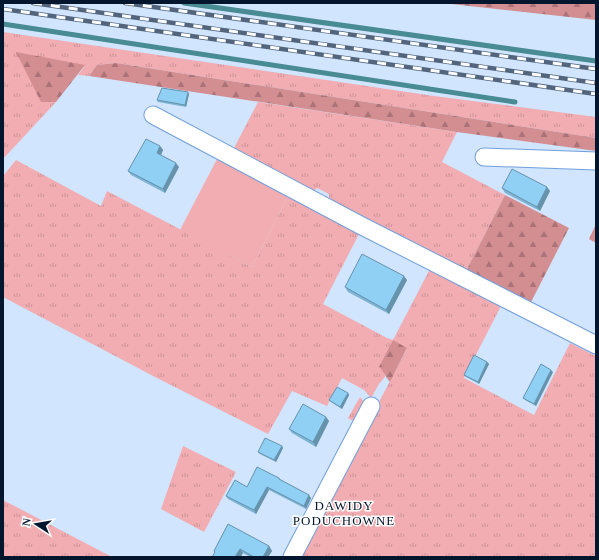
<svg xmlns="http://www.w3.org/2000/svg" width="599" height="560" font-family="'Times New Roman',serif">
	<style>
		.grass { fill: url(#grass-tufts) }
		.forest { fill: url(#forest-firs) }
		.garden { fill: #f1adb1 }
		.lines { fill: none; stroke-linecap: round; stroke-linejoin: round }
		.stream { stroke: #488b92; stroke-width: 5 }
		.minor-casing { stroke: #709fdc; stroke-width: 19 }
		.minor { stroke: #fff; stroke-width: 17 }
		.rail-casing { stroke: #52657d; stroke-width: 4.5 }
		.rail { stroke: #fff; stroke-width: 3; stroke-dasharray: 9; stroke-linecap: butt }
		.wall { fill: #7db3d3 }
		.shaded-wall { fill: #6692ac }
		.building { fill: #91d0f5; stroke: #6692ac }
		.labels { text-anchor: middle; stroke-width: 3; stroke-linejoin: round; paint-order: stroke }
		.neighbourhood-label { font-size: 13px; letter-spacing: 1px; fill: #04162d; stroke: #fff }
	</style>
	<defs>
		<pattern id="grass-tufts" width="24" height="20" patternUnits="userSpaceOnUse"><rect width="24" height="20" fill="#f1adb1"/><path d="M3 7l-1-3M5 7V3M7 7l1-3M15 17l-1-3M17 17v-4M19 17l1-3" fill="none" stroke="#cd9499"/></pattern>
		<pattern id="forest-firs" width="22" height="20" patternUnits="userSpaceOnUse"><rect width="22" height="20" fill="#d38e92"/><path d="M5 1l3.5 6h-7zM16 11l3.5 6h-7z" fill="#a97378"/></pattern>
	</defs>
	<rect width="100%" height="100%" fill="#d1e5fe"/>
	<!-- grass -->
	<g class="grass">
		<polygon points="3,32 434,96 596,117 596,138 116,63 97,65 89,76 78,75 85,66 41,101 56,102 3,159"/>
		<polygon points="258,102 457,132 442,162 505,195 466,271 329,200 329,194 317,188 314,191 233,150"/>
		<polygon points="16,160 101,206 107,191 252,267 288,196 360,232 323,304 387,338 393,340 430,269 501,306 464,378 534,415 570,343 596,356 596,557 297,557 407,349 384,371 385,377 379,384 371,398 364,390 342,378 327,406 292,391 268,434 157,378 3,297 3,176"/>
		<polygon points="360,397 365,403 355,422 348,418"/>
		<polygon points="183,446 236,472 204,532 161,509"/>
		<polygon points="3,500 112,557 3,557"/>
	</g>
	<!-- forest -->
	<g class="forest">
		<polygon points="442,3 596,3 596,20"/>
		<polygon points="16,52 85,65 56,102 41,102"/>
		<polygon points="116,63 596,138 596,151 457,132 89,76 97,65"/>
		<polygon points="505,195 569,228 530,304 466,271"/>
		<polygon points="596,224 596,243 589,239"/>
		<path d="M393 340 407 348 390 382C385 377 384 371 379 367Z"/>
	</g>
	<!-- garden -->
	<polygon class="garden" points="217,159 288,196 252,267 180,230"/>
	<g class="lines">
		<!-- stream -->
		<g class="stream">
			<polyline points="184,3 596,61"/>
			<polyline points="3,24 515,102"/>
		</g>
		<defs>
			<g id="minor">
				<polyline points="153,115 362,226 596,345"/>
				<polyline points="484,157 596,161"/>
				<polyline points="292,557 371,406"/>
			</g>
		</defs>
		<!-- minor casing -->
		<use href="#minor" class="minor-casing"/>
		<!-- minor -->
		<use href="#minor" class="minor"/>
		<defs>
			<g id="rail">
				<polyline points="33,3 596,83"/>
				<polyline points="125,3 596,69"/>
				<polyline points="3,9 596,94"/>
			</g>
		</defs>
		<!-- rail casing -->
		<use href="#rail" class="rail-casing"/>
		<!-- rail -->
		<use href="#rail" class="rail"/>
	</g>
	<!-- wall -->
	<g class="wall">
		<polygon points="189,94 186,107 158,102 157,100"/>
		<polygon points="160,146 163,150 161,155 179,167 165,193 131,175 128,171"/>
		<polygon points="502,188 550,191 540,211 505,193"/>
		<polygon points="407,280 389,314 348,292 345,287"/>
		<polygon points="487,362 489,364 479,384 466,377 464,375"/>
		<polygon points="553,372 536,406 525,400 523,398"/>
		<polygon points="348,393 349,395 342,409 331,402 329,400"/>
		<polygon points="326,417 329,421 316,447 292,433 289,429"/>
		<polygon points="282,446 283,448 276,462 260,454 258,452"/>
		<polygon points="279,478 281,480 311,498 306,509 269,490 256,514 228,499 226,496 247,487"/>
		<polygon points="269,546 272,551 268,557 250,557 243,553 215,553 214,551"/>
	</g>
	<!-- shaded-wall -->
	<g class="shaded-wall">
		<polygon points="188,92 189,94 186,107 185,105"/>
		<polygon points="160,146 163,150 160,157 157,153"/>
		<polygon points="176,163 179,167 165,193 163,189"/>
		<polygon points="547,187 550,191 540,211 537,207"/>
		<polygon points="404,276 407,280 389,314 386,310"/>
		<polygon points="487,362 489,364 479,384 478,382"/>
		<polygon points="551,370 553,372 536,406 534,404"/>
		<polygon points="348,393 349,395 342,409 340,407"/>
		<polygon points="326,417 329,421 316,447 313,442"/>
		<polygon points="282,446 283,448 276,462 274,460"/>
		<polygon points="267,487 269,490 256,514 254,510"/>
		<polygon points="309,495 311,498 306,509 304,506"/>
		<polygon points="269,546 272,551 268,557 263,557"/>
		<polygon points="240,549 243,553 241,557 235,557"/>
	</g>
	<!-- building -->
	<g class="building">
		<polygon points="162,88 188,92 185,105 157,100"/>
		<polygon points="146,139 160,146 157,153 176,163 163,189 128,171"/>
		<polygon points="512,169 547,187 537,207 502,188"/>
		<polygon points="362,254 404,276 386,310 345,287"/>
		<polygon points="474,355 487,362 478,382 464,375"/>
		<polygon points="541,364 551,370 534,404 523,398"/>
		<polygon points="337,387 348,393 340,407 329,400"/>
		<polygon points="303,404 326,417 313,442 289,429"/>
		<polygon points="265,438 282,446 274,460 258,452"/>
		<polygon points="257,467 279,478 279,479 309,495 304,506 267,487 254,510 226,496 235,480 247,487"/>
		<polygon points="228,524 269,546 263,557 254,557 240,549 235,557 212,557 215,552 214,551"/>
	</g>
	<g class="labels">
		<!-- neighbourhood labels -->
		<g class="neighbourhood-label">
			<text x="344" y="510">DAWIDY<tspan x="344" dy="15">PODUCHOWNE</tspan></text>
		</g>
	</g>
	<!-- border -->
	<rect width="599" height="560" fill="none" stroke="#04162d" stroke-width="8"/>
	<!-- north arrow -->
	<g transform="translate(36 524) rotate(282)" stroke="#ffffff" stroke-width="3" paint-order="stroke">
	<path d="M0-3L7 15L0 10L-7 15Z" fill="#04162d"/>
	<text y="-6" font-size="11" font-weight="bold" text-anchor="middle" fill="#04162d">N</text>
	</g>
</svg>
